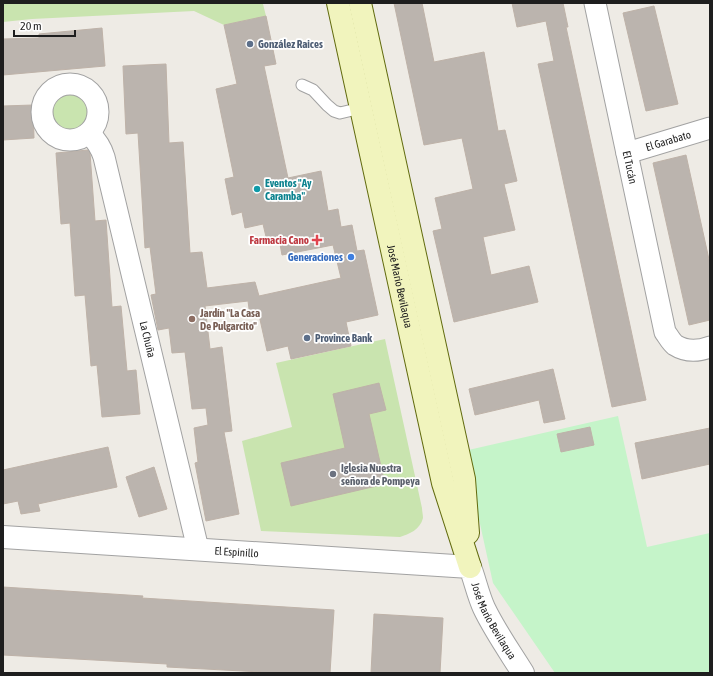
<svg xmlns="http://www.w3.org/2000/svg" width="713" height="676" font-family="'Asap Condensed',sans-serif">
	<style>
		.grass { fill: #c9e4af }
		.park { fill: #c5f4c9 }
		.building { fill: #bbb4ae; stroke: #beb2a8 }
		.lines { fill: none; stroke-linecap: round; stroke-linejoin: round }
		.service-casing { stroke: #a2a2a2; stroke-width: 13 }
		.minor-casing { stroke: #a2a2a2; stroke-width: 23 }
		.tertiary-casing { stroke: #a2a2a2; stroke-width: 24 }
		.secondary-casing { stroke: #626b0f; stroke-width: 24 }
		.service { stroke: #fff; stroke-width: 11 }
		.minor { stroke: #fff; stroke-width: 21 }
		.tertiary { stroke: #fff; stroke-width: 22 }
		.secondary { stroke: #f1f4bd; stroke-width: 22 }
		.service-dot { fill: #5c6f8a; stroke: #fff; stroke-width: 1.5 }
		.culture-dot { fill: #0f9aa8; stroke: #fff; stroke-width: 1.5 }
		.health-dot { fill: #e0444e; stroke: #fff; stroke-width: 1.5 }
		.shop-dot { fill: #3f7fe0; stroke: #fff; stroke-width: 1.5 }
		.education-dot { fill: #8d6e63; stroke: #fff; stroke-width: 1.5 }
		.worship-dot { fill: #6b7280; stroke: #fff; stroke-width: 1.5 }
		.labels { text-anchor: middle; stroke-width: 3.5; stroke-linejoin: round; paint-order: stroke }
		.service-label { font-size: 11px; font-weight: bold; fill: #4e5e75; stroke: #fff; text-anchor: start }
		.street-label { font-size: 11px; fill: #1e1e1e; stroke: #fff }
		.culture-label { font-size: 11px; font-weight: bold; fill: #0d838f; stroke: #fff; text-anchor: start }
		.health-label { font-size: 11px; font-weight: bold; fill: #be3a42; stroke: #fff; text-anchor: end }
		.shop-label { font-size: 11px; font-weight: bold; fill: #366cbe; stroke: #fff; text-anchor: end }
		.education-label { font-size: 11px; font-weight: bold; fill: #785e54; stroke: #fff; text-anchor: start }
		.worship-label { font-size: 11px; font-weight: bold; fill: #5b616d; stroke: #fff; text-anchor: start }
	</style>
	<rect width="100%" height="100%" fill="#eeebe5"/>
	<!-- grass -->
	<g class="grass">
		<polygon points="3,3 268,3 263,4 266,16 224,25 194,11 32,19 3,22"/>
		<circle cx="70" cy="112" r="21"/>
		<path d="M385 339 422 508C422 511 423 515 423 518 420 530 409 534 400 537L261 531 242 441 292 427 276 363Z"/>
	</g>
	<!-- park -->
	<polygon class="park" points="618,416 647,547 710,533 710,673 555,673 493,583 464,451"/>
	<!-- building -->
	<g class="building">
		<polygon points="394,3 422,3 434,62 484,52 498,131 505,130 517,181 504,184 515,230 483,237 491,275 529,266 538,302 454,322 433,231 442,229 435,198 473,189 462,138 424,145"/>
		<polygon points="512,3 563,3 568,27 566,27 646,400 612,407 538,64 554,61 546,21 517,27"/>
		<polygon points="654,6 678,104 646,111 623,13"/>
		<polygon points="266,16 276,64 264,66 288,178 321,171 328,211 338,209 341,227 352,225 357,251 364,250 378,315 346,322 351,346 291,359 288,346 267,351 259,315 250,316 248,301 205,306 210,349 222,347 232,431 224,432 239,514 206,521 195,463 198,462 194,428 208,425 206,408 192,409 185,352 172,353 169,328 158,330 151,295 156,294 150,247 145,248 138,133 126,134 123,66 166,64 169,143 183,142 190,253 202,252 207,288 255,282 259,296 341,278 333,245 282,255 279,239 267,241 263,224 245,228 242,212 232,215 225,179 234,177 216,89 237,84 224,25"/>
		<polygon points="102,28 105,66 3,75 3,39 39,38 39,34"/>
		<polygon points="33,105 34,138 3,140 3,106"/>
		<polygon points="88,150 90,153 95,221 106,220 112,307 121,306 127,371 136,370 140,414 102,417 97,365 91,366 85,295 75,296 70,223 61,224 56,153"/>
		<polygon points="686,155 710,264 710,320 689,325 653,163"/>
		<polygon points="553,369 565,419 544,423 539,400 475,415 469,389"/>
		<polygon points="379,383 386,410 369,414 385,484 291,506 281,463 345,448 333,394"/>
		<polygon points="590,427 594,445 561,452 557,434"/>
		<polygon points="710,428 710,464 642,479 635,443"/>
		<polygon points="108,447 117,487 38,504 40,511 21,514 18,501 3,504 3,470"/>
		<polygon points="154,467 167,509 139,517 126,477"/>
		<polygon points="3,587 143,596 142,598 334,610 330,673 261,673 261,672 167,667 167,664 3,655"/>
		<polygon points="374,614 443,618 440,673 371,673"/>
	</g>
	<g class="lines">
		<defs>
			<polyline id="service" points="302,85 313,90 327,105 334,111 340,113 361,108"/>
			<g id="minor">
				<path id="s1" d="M595 3 665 332C668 336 671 342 675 345 686 352 699 351 710 347"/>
				<circle cx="70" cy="112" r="28"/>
				<path id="s2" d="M89 133C96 140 101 147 104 157L198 549"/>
				<path id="s3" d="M627 153 710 128"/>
			</g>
			<g id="tertiary">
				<path id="s4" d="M3 537 470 567C475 580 478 595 484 608 495 631 510 652 523 673"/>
			</g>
			<g id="secondary">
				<path id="s5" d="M338 3 443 483 470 567"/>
				<polyline points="360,3 464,479 468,533"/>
			</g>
		</defs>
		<!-- service casing -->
		<use href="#service" class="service-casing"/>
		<!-- minor casing -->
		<use href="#minor" class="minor-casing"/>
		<!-- tertiary casing -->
		<use href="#tertiary" class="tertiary-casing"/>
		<!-- secondary casing -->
		<use href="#secondary" class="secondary-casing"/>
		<!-- service -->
		<use href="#service" class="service"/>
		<!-- minor -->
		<use href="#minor" class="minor"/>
		<!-- tertiary -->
		<use href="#tertiary" class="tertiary"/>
		<!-- secondary -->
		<use href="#secondary" class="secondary"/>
	</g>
	<!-- markers -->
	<g class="service-dot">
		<circle cx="250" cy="44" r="4"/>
		<circle cx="307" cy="338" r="4"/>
	</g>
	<circle class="culture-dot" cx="257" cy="189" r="4"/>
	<path class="health-dot" d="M315 234h4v4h4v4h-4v4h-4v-4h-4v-4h4z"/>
	<circle class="shop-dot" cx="351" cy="257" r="4"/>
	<circle class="education-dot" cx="192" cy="319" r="4"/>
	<circle class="worship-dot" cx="333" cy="474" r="4"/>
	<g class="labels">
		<!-- service labels -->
		<g class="service-label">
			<text x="258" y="48">González Raices</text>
			<text x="315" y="342">Province Bank</text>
		</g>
		<!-- street labels -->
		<g class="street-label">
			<text dy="4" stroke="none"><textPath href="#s3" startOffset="43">El Garabato</textPath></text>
			<text dy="4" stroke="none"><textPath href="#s1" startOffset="168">El Tucán</textPath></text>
			<text dy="4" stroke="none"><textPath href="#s5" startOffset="290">José Mario Bevilaqua</textPath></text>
			<text dy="4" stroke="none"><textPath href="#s2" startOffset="216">La Chuña</textPath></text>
			<text dy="4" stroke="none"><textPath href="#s4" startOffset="234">El Espinillo</textPath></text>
			<text dy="4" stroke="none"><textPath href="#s4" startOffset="527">José Mario Bevilaqua</textPath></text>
		</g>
		<!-- culture labels -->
		<g class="culture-label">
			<text x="265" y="187">Eventos "Ay<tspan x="265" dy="13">Caramba"</tspan></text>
		</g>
		<!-- health labels -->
		<g class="health-label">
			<text x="309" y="244">Farmacia Cano</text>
		</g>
		<!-- shop labels -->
		<g class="shop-label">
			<text x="343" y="261">Generaciones</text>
		</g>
		<!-- education labels -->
		<g class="education-label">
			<text x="200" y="317">Jardín "La Casa<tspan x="200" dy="13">De Pulgarcito"</tspan></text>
		</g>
		<!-- worship labels -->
		<g class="worship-label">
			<text x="341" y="472">Iglesia Nuestra<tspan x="341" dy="13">señora de Pompeya</tspan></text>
		</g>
	</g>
	<!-- border -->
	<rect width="713" height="676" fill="none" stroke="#1e1e1e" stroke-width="8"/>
	<!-- scale -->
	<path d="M14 30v6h61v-6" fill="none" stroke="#1e1e1e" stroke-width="2"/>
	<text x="20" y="30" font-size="12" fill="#1e1e1e" stroke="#ffffff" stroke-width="3" paint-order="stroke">20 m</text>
</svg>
